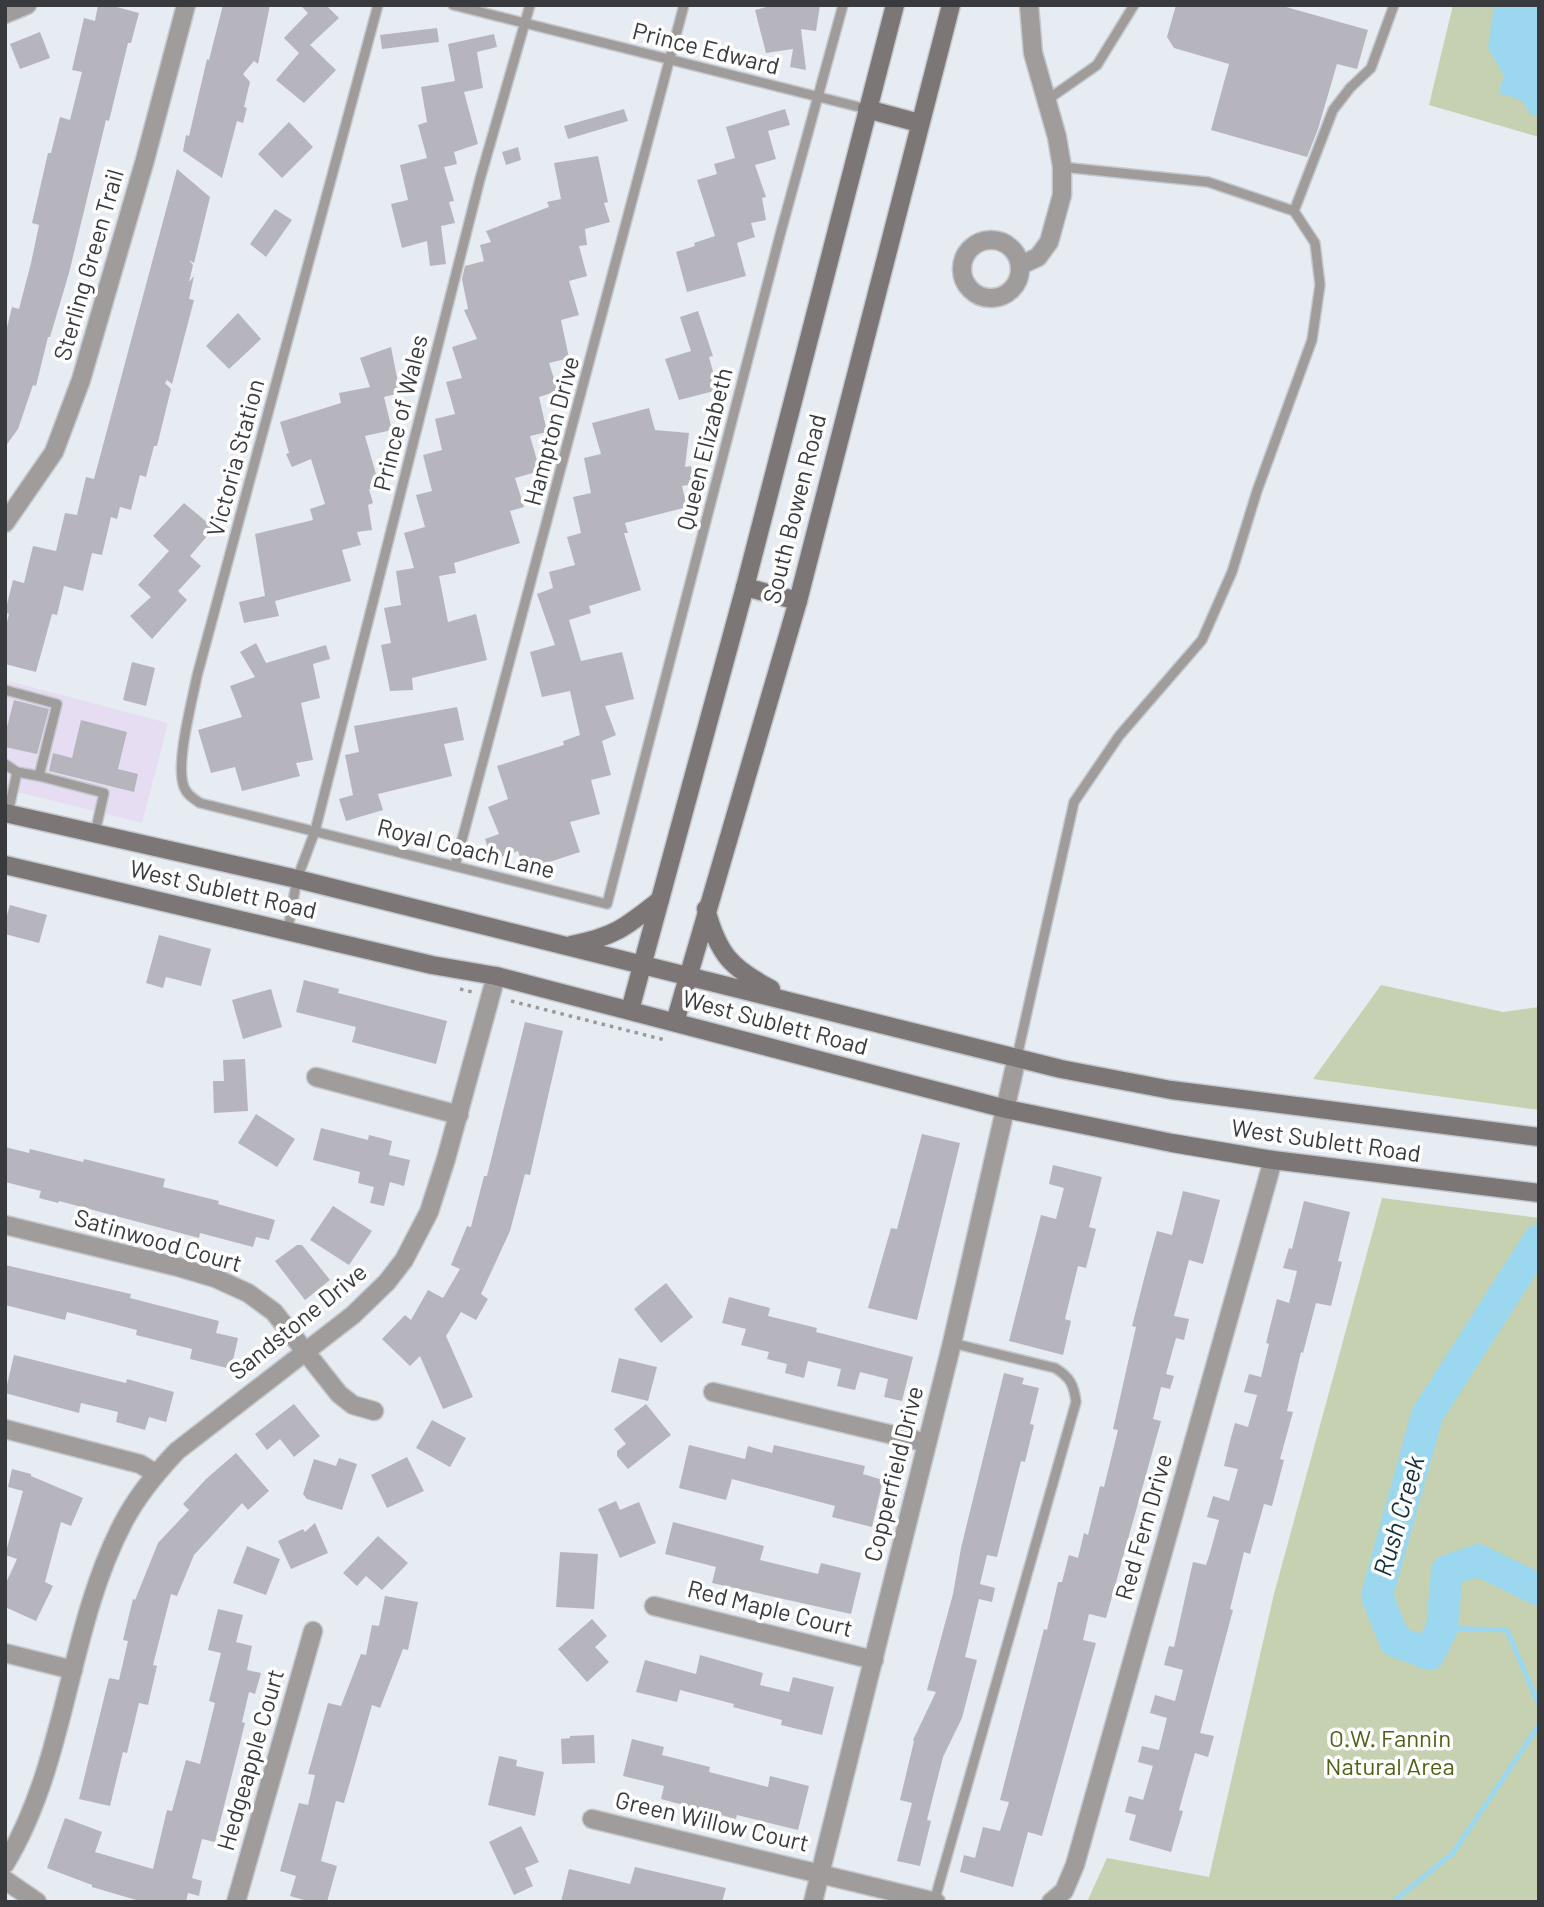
<svg xmlns="http://www.w3.org/2000/svg" width="1544" height="1907" font-family="Barlow,sans-serif">
	<style>
		.commercial { fill: #e6ddf2 }
		.green { fill: #c6d1b1 }
		.water { fill: #9bd8ef }
		.lines { fill: none; stroke-linecap: round; stroke-linejoin: round }
		.stream { stroke: #9bd8ef; stroke-width: 5 }
		.river { stroke: #9bd8ef; stroke-width: 32 }
		.building { fill: #b6b5bd }
		.service-casing { stroke: #c3c8ce; stroke-width: 12 }
		.minor-casing { stroke: #c3c8ce; stroke-width: 21 }
		.tertiary-casing { stroke: #c3c8ce; stroke-width: 21 }
		.secondary-casing { stroke: #c3c8ce; stroke-width: 21 }
		.path { stroke: #979ba0; stroke-width: 3.5; stroke-dasharray: 3.5 5; stroke-linecap: butt }
		.service { stroke: #a09c9c; stroke-width: 9 }
		.minor { stroke: #a09c9c; stroke-width: 18 }
		.tertiary { stroke: #a09c9c; stroke-width: 18 }
		.secondary { stroke: #7c7676; stroke-width: 18 }
		.labels { text-anchor: middle; stroke-width: 7; stroke-linejoin: round; paint-order: stroke }
		.street-label { font-size: 24px; fill: #383a3d; stroke: #fff }
		.park-label { font-size: 24px; fill: #4e6014; stroke: #fff }
		.water-label { font-size: 26px; font-style: italic; fill: #122f3a; stroke: #fff }
	</style>
	<rect width="100%" height="100%" fill="#e6ecf2"/>
	<!-- commercial -->
	<polygon class="commercial" points="5,680 168,723 142,823 5,789"/>
	<!-- green -->
	<g class="green">
		<polygon points="1453,5 1539,5 1539,137 1429,105"/>
		<polygon points="1381,985 1503,1012 1539,1007 1539,1110 1313,1079"/>
		<polygon points="1382,1198 1539,1218 1539,1902 1087,1902 1107,1858 1209,1877 1274,1594"/>
	</g>
	<!-- water -->
	<g class="water">
		<polygon points="1494,5 1539,5 1539,116 1531,115 1521,100 1498,93 1504,76 1488,48"/>
		<polygon points="1539,1221 1539,1261 1479,1342 1470,1337 1477,1311 1486,1301 1488,1289 1500,1279 1505,1267 1521,1250"/>
	</g>
	<g class="lines">
		<!-- stream -->
		<g class="stream">
			<polyline points="1442,1628 1507,1630 1539,1705"/>
			<polyline points="1393,1902 1453,1853 1539,1725"/>
		</g>
		<!-- river -->
		<polyline class="river" points="1539,1240 1427,1415 1377,1596 1395,1641 1429,1654 1442,1628 1447,1571 1478,1560 1539,1590"/>
	</g>
	<!-- building -->
	<g class="building">
		<polygon points="98,5 109,5 139,13 131,43 128,43 109,121 106,120 69,273 50,337 48,337 36,386 33,385 18,429 5,447 5,336 12,307 19,309 31,263 39,225 32,223 48,153 51,153 60,117 70,120 82,72 72,70 84,18 95,21"/>
		<polygon points="223,5 270,5 258,64 254,61 243,74 250,82 244,107 247,108 243,123 237,121 222,178 183,151 186,135 189,136 207,59 209,60"/>
		<polygon points="300,5 326,5 339,18 310,45 336,70 304,103 276,80 299,53 284,38 308,13"/>
		<polygon points="774,5 820,5 816,31 801,29 806,70 790,67 793,49 766,53 755,10"/>
		<polygon points="1176,5 1279,5 1368,30 1357,69 1337,64 1318,129 1307,157 1211,130 1229,64 1174,48 1167,37"/>
		<polygon points="437,28 439,42 382,49 380,35"/>
		<polygon points="40,32 50,58 20,69 10,44"/>
		<polygon points="494,34 497,47 477,52 483,88 464,92 478,144 454,152 457,164 444,167 454,201 449,202 455,223 441,226 446,264 430,266 427,241 402,248 391,204 408,200 400,165 427,158 418,125 427,122 421,87 455,81 448,44"/>
		<polygon points="624,109 628,121 568,139 564,126"/>
		<polygon points="785,109 790,125 768,131 776,159 755,165 766,197 762,198 766,220 751,223 755,237 737,243 746,276 687,292 676,252 695,246 694,243 715,236 697,180 717,174 714,164 735,158 726,127"/>
		<polygon points="289,122 313,147 282,178 258,154"/>
		<polygon points="518,147 521,160 506,165 502,152"/>
		<polygon points="598,156 608,202 604,203 610,222 585,229 587,245 579,246 587,276 569,281 579,315 561,320 569,358 549,363 558,391 539,397 547,432 530,436 540,471 515,478 524,507 510,511 520,543 454,563 456,573 439,576 448,622 476,614 487,660 412,678 413,690 390,691 381,645 391,643 384,608 401,605 396,571 414,568 404,533 425,527 416,495 432,491 423,455 442,450 435,419 455,414 446,382 462,378 452,347 477,339 464,310 468,309 462,279 465,266 484,261 480,245 491,242 486,231 549,207 547,202 561,199 554,163"/>
		<polygon points="177,169 210,197 194,263 189,260 193,265 189,282 194,276 189,299 194,300 172,384 167,380 165,383 171,389 157,446 154,446 146,477 140,475 131,510 120,507 117,519 111,517 102,555 92,553 83,591 64,586 57,615 52,614 36,672 5,664 5,631 9,614 5,612 13,580 24,583 33,546 56,551 65,513 77,515 86,477 94,479"/>
		<polygon points="275,209 292,220 266,257 250,244"/>
		<polygon points="698,311 713,356 709,357 718,390 679,400 665,359 691,351 680,317"/>
		<polygon points="238,313 261,339 229,369 206,346"/>
		<polygon points="391,347 400,393 384,397 392,430 365,436 376,474 383,473 385,486 369,489 373,503 368,505 372,530 357,532 361,545 342,550 351,581 275,601 279,616 244,623 239,602 265,596 255,534 313,520 310,509 325,504 311,459 292,467 286,454 289,453 280,422 341,403 339,393 370,387 360,358"/>
		<polygon points="649,408 655,430 689,433 685,467 691,466 694,484 682,486 687,507 625,523 628,533 624,533 641,590 589,606 591,613 569,620 581,661 622,652 634,699 605,706 616,735 602,741 611,775 591,780 600,814 570,822 580,852 534,867 532,860 522,863 518,851 492,860 485,839 499,834 488,807 508,799 497,766 564,745 563,741 580,735 570,691 542,697 530,652 555,645 537,594 553,588 549,572 575,565 567,537 581,533 573,497 591,493 584,458 601,454 592,423"/>
		<polygon points="184,503 214,528 190,556 201,566 178,591 187,600 152,639 130,616 151,597 138,585 169,551 153,536"/>
		<polygon points="256,643 266,663 326,645 330,659 313,664 320,698 301,703 313,760 296,763 300,776 242,791 235,767 211,773 198,730 242,717 230,686 255,677 240,652"/>
		<polygon points="132,662 155,668 146,706 123,700"/>
		<polygon points="14,700 49,709 37,754 5,747 5,735"/>
		<polygon points="457,707 464,740 444,744 452,776 378,794 383,810 346,821 339,799 353,795 345,755 359,752 354,726"/>
		<polygon points="81,720 127,732 118,769 138,774 134,792 49,771 53,753 72,758"/>
		<polygon points="10,905 47,915 39,943 5,934 5,922"/>
		<polygon points="159,935 211,949 201,986 166,977 163,988 146,983"/>
		<polygon points="304,980 339,989 338,993 447,1021 436,1064 352,1042 356,1027 296,1012"/>
		<polygon points="271,989 282,1027 243,1039 232,1000"/>
		<polygon points="525,1022 563,1031 530,1175 525,1174 510,1231 481,1294 488,1299 476,1320 461,1312 446,1336 473,1397 443,1409 420,1356 410,1366 382,1339 405,1315 411,1320 428,1290 443,1298 460,1269 451,1265 467,1226 471,1227 484,1176 487,1176"/>
		<polygon points="245,1059 248,1111 214,1113 213,1081 224,1081 223,1060"/>
		<polygon points="256,1114 295,1139 277,1167 238,1143"/>
		<polygon points="321,1128 368,1140 369,1135 392,1141 389,1155 410,1160 404,1186 390,1182 384,1206 370,1203 374,1187 358,1183 360,1172 313,1160"/>
		<polygon points="922,1134 960,1143 917,1320 868,1308 891,1228 897,1229"/>
		<polygon points="5,1147 29,1153 30,1149 83,1162 84,1159 165,1179 163,1187 219,1201 218,1204 275,1220 269,1240 256,1237 253,1247 200,1233 199,1238 59,1201 58,1203 39,1198 41,1191 5,1182"/>
		<polygon points="1053,1165 1102,1177 1089,1227 1096,1229 1086,1268 1078,1266 1065,1319 1071,1321 1063,1355 1009,1341 1041,1215 1056,1219 1064,1188 1049,1184"/>
		<polygon points="1183,1191 1220,1200 1203,1264 1189,1260 1174,1316 1189,1319 1184,1340 1176,1338 1166,1374 1174,1376 1170,1389 1161,1387 1153,1419 1161,1421 1106,1618 1089,1614 1083,1640 1096,1643 1042,1836 1028,1832 1013,1887 960,1872 964,1855 975,1858 983,1827 1000,1831 1009,1802 1000,1800 1044,1629 1047,1630 1058,1582 1062,1582 1069,1555 1078,1558 1084,1533 1088,1535 1100,1486 1104,1487 1118,1430 1113,1429 1136,1327 1132,1326 1145,1275 1157,1231 1172,1235"/>
		<polygon points="1304,1201 1350,1212 1338,1261 1342,1262 1331,1306 1316,1303 1303,1353 1301,1352 1287,1411 1293,1412 1280,1459 1284,1460 1272,1506 1264,1504 1250,1554 1244,1552 1230,1609 1233,1610 1200,1733 1214,1736 1208,1757 1195,1753 1179,1810 1183,1811 1171,1852 1129,1840 1136,1815 1125,1812 1129,1796 1143,1800 1153,1766 1138,1762 1142,1746 1159,1750 1167,1718 1150,1713 1155,1695 1175,1701 1183,1670 1164,1665 1169,1646 1174,1647 1193,1562 1206,1565 1210,1553 1219,1520 1207,1517 1213,1496 1229,1501 1238,1469 1224,1466 1230,1441 1235,1423 1248,1427 1257,1395 1244,1392 1249,1374 1261,1377 1269,1344 1266,1343 1277,1299 1289,1303 1297,1271 1283,1268 1289,1248 1292,1249"/>
		<polygon points="333,1206 372,1231 349,1265 310,1240"/>
		<polygon points="297,1245 302,1245 330,1280 305,1300 275,1261"/>
		<polygon points="5,1265 131,1294 130,1298 219,1321 216,1333 238,1338 231,1369 190,1359 192,1349 136,1335 137,1330 67,1312 65,1320 5,1305"/>
		<polygon points="666,1283 693,1317 661,1343 634,1309"/>
		<polygon points="729,1297 770,1308 768,1316 817,1328 816,1332 913,1357 902,1401 884,1397 888,1379 860,1372 855,1390 837,1386 841,1369 808,1361 804,1378 785,1373 787,1364 767,1359 769,1352 741,1345 746,1329 722,1323"/>
		<polygon points="14,1355 126,1383 127,1379 174,1392 166,1422 149,1417 145,1430 116,1422 118,1412 81,1403 79,1413 5,1393"/>
		<polygon points="619,1358 657,1367 648,1401 611,1392"/>
		<polygon points="1004,1373 1024,1378 1022,1384 1039,1388 1030,1424 1034,1425 1025,1462 1021,1461 997,1557 987,1555 980,1584 995,1588 992,1602 979,1599 965,1657 977,1660 962,1718 943,1757 927,1820 931,1821 920,1866 897,1861 912,1803 900,1800 914,1741 913,1740 936,1692 927,1690 953,1594 961,1548"/>
		<polygon points="294,1404 320,1436 294,1457 280,1439 267,1450 255,1434"/>
		<polygon points="646,1404 671,1435 628,1469 617,1456 617,1451 626,1444 614,1429"/>
		<polygon points="432,1420 466,1438 450,1467 416,1448"/>
		<polygon points="689,1445 745,1459 748,1446 772,1453 774,1445 865,1466 863,1474 883,1480 872,1527 832,1517 835,1506 732,1479 726,1500 679,1488"/>
		<polygon points="236,1453 269,1491 248,1510 242,1503 194,1555 177,1596 171,1594 153,1665 157,1666 148,1705 139,1703 127,1753 123,1752 110,1806 79,1799 109,1678 119,1680 128,1641 123,1640 133,1599 135,1600 158,1543 189,1510 183,1504 206,1479"/>
		<polygon points="407,1457 424,1491 387,1508 371,1475"/>
		<polygon points="339,1458 357,1464 342,1510 307,1499 303,1494 314,1459 336,1466"/>
		<polygon points="12,1469 31,1474 31,1476 83,1498 71,1526 61,1522 45,1582 53,1586 36,1621 5,1607 5,1585 17,1559 5,1555 23,1491 8,1487"/>
		<polygon points="616,1501 620,1510 639,1502 656,1543 620,1558 598,1509"/>
		<polygon points="673,1522 764,1546 760,1560 818,1574 821,1563 861,1573 851,1614 712,1583 716,1567 665,1554"/>
		<polygon points="315,1523 328,1553 291,1569 278,1541 303,1529 305,1532"/>
		<polygon points="378,1536 408,1563 382,1590 366,1576 357,1586 343,1573"/>
		<polygon points="247,1546 280,1559 266,1595 233,1583"/>
		<polygon points="560,1552 598,1554 594,1609 556,1607"/>
		<polygon points="385,1596 418,1602 408,1650 403,1649 380,1708 372,1705 344,1803 336,1801 321,1861 337,1866 327,1902 311,1902 290,1896 296,1876 280,1871 299,1803 308,1805 315,1775 308,1774 328,1703 341,1706 361,1654 366,1655 372,1625 379,1626"/>
		<polygon points="218,1609 243,1615 236,1642 252,1646 247,1670 261,1673 255,1694 249,1692 242,1722 245,1723 215,1842 202,1839 192,1878 202,1881 199,1896 188,1893 186,1902 143,1902 92,1887 92,1885 47,1868 65,1818 102,1832 95,1852 153,1869 167,1810 172,1811 186,1760 200,1764 215,1703 209,1701 221,1653 208,1650"/>
		<polygon points="592,1619 607,1636 595,1647 609,1662 587,1682 558,1649"/>
		<polygon points="700,1655 763,1673 760,1685 789,1692 793,1677 834,1687 822,1735 781,1725 782,1720 733,1707 734,1704 680,1690 677,1702 636,1692 645,1660 696,1674"/>
		<polygon points="594,1735 595,1763 562,1764 561,1739 570,1738 570,1736"/>
		<polygon points="632,1739 664,1747 662,1755 710,1767 709,1772 768,1787 770,1776 809,1786 798,1830 737,1815 736,1819 661,1799 664,1786 623,1776"/>
		<polygon points="499,1756 517,1760 516,1766 544,1772 535,1816 488,1805"/>
		<polygon points="521,1826 539,1862 525,1868 533,1886 514,1895 489,1842"/>
		<polygon points="635,1867 726,1888 722,1902 561,1902 569,1869 630,1884"/>
	</g>
	<g class="lines">
		<defs>
			<g id="service">
				<path d="M378 5 197 676C192 702 175 764 184 787 187 795 193 798 200 803L607 904 780 235 843 5"/>
				<polyline points="453,5 867,109"/>
				<polyline points="1047,100 1097,65 1134,5"/>
				<polyline points="1294,211 1333,110 1350,88 1371,68 1394,5"/>
				<polyline points="5,690 57,704 39,776 17,772 5,764"/>
				<polyline points="39,776 104,793 95,833"/>
				<polyline points="8,813 17,772"/>
				<polyline points="455,866 684,5"/>
				<polyline points="288,929 297,879 315,831 480,179 530,5"/>
				<polyline points="1017,1057 1074,802 1119,736 1202,640 1232,572 1257,491 1312,340 1320,285 1315,243 1294,211 1208,182 1062,167"/>
				<path d="M934 1902 1076 1402C1074 1385 1070 1377 1055 1368L952 1343"/>
			</g>
			<g id="minor">
				<polyline points="5,14 27,5"/>
				<circle cx="991" cy="269" r="29"/>
				<polyline points="1021,265 1038,257 1049,242 1062,195 1062,167 1057,137 1033,53 1029,5"/>
				<polyline points="5,523 54,452 81,380 145,160 186,5"/>
				<polyline points="316,1077 459,1115"/>
				<polyline points="5,1225 178,1267 215,1278 248,1293 274,1312 339,1394 353,1405 374,1411"/>
				<polyline points="713,1392 927,1443"/>
				<polyline points="5,1429 140,1464 155,1473"/>
				<polyline points="654,1606 874,1660"/>
				<polyline points="5,1653 73,1670"/>
				<polyline points="592,1819 936,1902"/>
				<polyline points="5,1880 37,1902"/>
				<polyline points="236,1902 313,1631"/>
				<polyline points="813,1902 952,1343 1017,1057"/>
				<polyline points="1051,1902 1064,1891 1075,1865 1273,1160"/>
			</g>
			<path id="tertiary" d="M5 1864C68 1760 67 1630 123 1523 137 1496 156 1473 177 1451L353 1315 387 1282 404 1260 429 1212 446 1159 496 976"/>
			<g id="secondary">
				<polyline points="867,109 919,123"/>
				<polyline points="745,587 798,601"/>
				<polyline points="5,813 297,879 1061,1069 1171,1090 1539,1137"/>
				<polyline points="5,865 432,965 496,976 1006,1109 1172,1143 1273,1160 1539,1193"/>
				<path d="M706 909C718 954 731 968 771 989"/>
				<path d="M571 945C614 937 626 927 660 900"/>
				<polyline points="630,1010 745,587 895,5"/>
				<polyline points="675,1022 798,601 951,5"/>
			</g>
		</defs>
		<!-- service casing -->
		<use href="#service" class="service-casing"/>
		<!-- minor casing -->
		<use href="#minor" class="minor-casing"/>
		<!-- tertiary casing -->
		<use href="#tertiary" class="tertiary-casing"/>
		<!-- secondary casing -->
		<use href="#secondary" class="secondary-casing"/>
		<!-- path -->
		<g class="path">
			<polyline points="460,989 472,992"/>
			<polyline points="511,1001 665,1040"/>
		</g>
		<!-- service -->
		<use href="#service" class="service"/>
		<!-- minor -->
		<use href="#minor" class="minor"/>
		<!-- tertiary -->
		<use href="#tertiary" class="tertiary"/>
		<!-- secondary -->
		<use href="#secondary" class="secondary"/>
	</g>
	<g class="labels">
		<!-- street labels -->
		<g class="street-label">
			<text transform="translate(706 49) rotate(14)" y="8">Prince Edward</text>
			<text transform="translate(89 265) rotate(-74)" y="8">Sterling Green Trail</text>
			<text transform="translate(401 413) rotate(-76)" y="8">Prince of Wales</text>
			<text transform="translate(552 431) rotate(-75)" y="8">Hampton Drive</text>
			<text transform="translate(705 449) rotate(-76)" y="8">Queen Elizabeth</text>
			<text transform="translate(236 458) rotate(-75)" y="8">Victoria Station</text>
			<text transform="translate(795 509) rotate(-76)" y="8">South Bowen Road</text>
			<text transform="translate(466 849) rotate(14)" y="8">Royal Coach Lane</text>
			<text transform="translate(223 890) rotate(13)" y="8">West Sublett Road</text>
			<text transform="translate(775 1023) rotate(15)" y="8">West Sublett Road</text>
			<text transform="translate(1326 1141) rotate(8)" y="8">West Sublett Road</text>
			<text transform="translate(158 1241) rotate(16)" y="8">Satinwood Court</text>
			<text transform="translate(298 1322) rotate(-39)" y="8">Sandstone Drive</text>
			<text transform="translate(894 1474) rotate(-76)" y="8">Copperfield Drive</text>
			<text transform="translate(1144 1527) rotate(-74)" y="8">Red Fern Drive</text>
			<text transform="translate(770 1609) rotate(14)" y="8">Red Maple Court</text>
			<text transform="translate(251 1760) rotate(-74)" y="8">Hedgeapple Court</text>
			<text transform="translate(712 1822) rotate(13)" y="8">Green Willow Court</text>
		</g>
		<!-- park labels -->
		<g class="park-label">
			<text x="1390" y="1747">O.W. Fannin<tspan x="1390" dy="28">Natural Area</tspan></text>
		</g>
		<!-- water labels -->
		<g class="water-label">
			<text transform="translate(1399 1516) rotate(-74)" y="9">Rush Creek</text>
		</g>
	</g>
	<!-- border -->
	<rect width="1544" height="1907" fill="none" stroke="#383a3d" stroke-width="14"/>
</svg>
